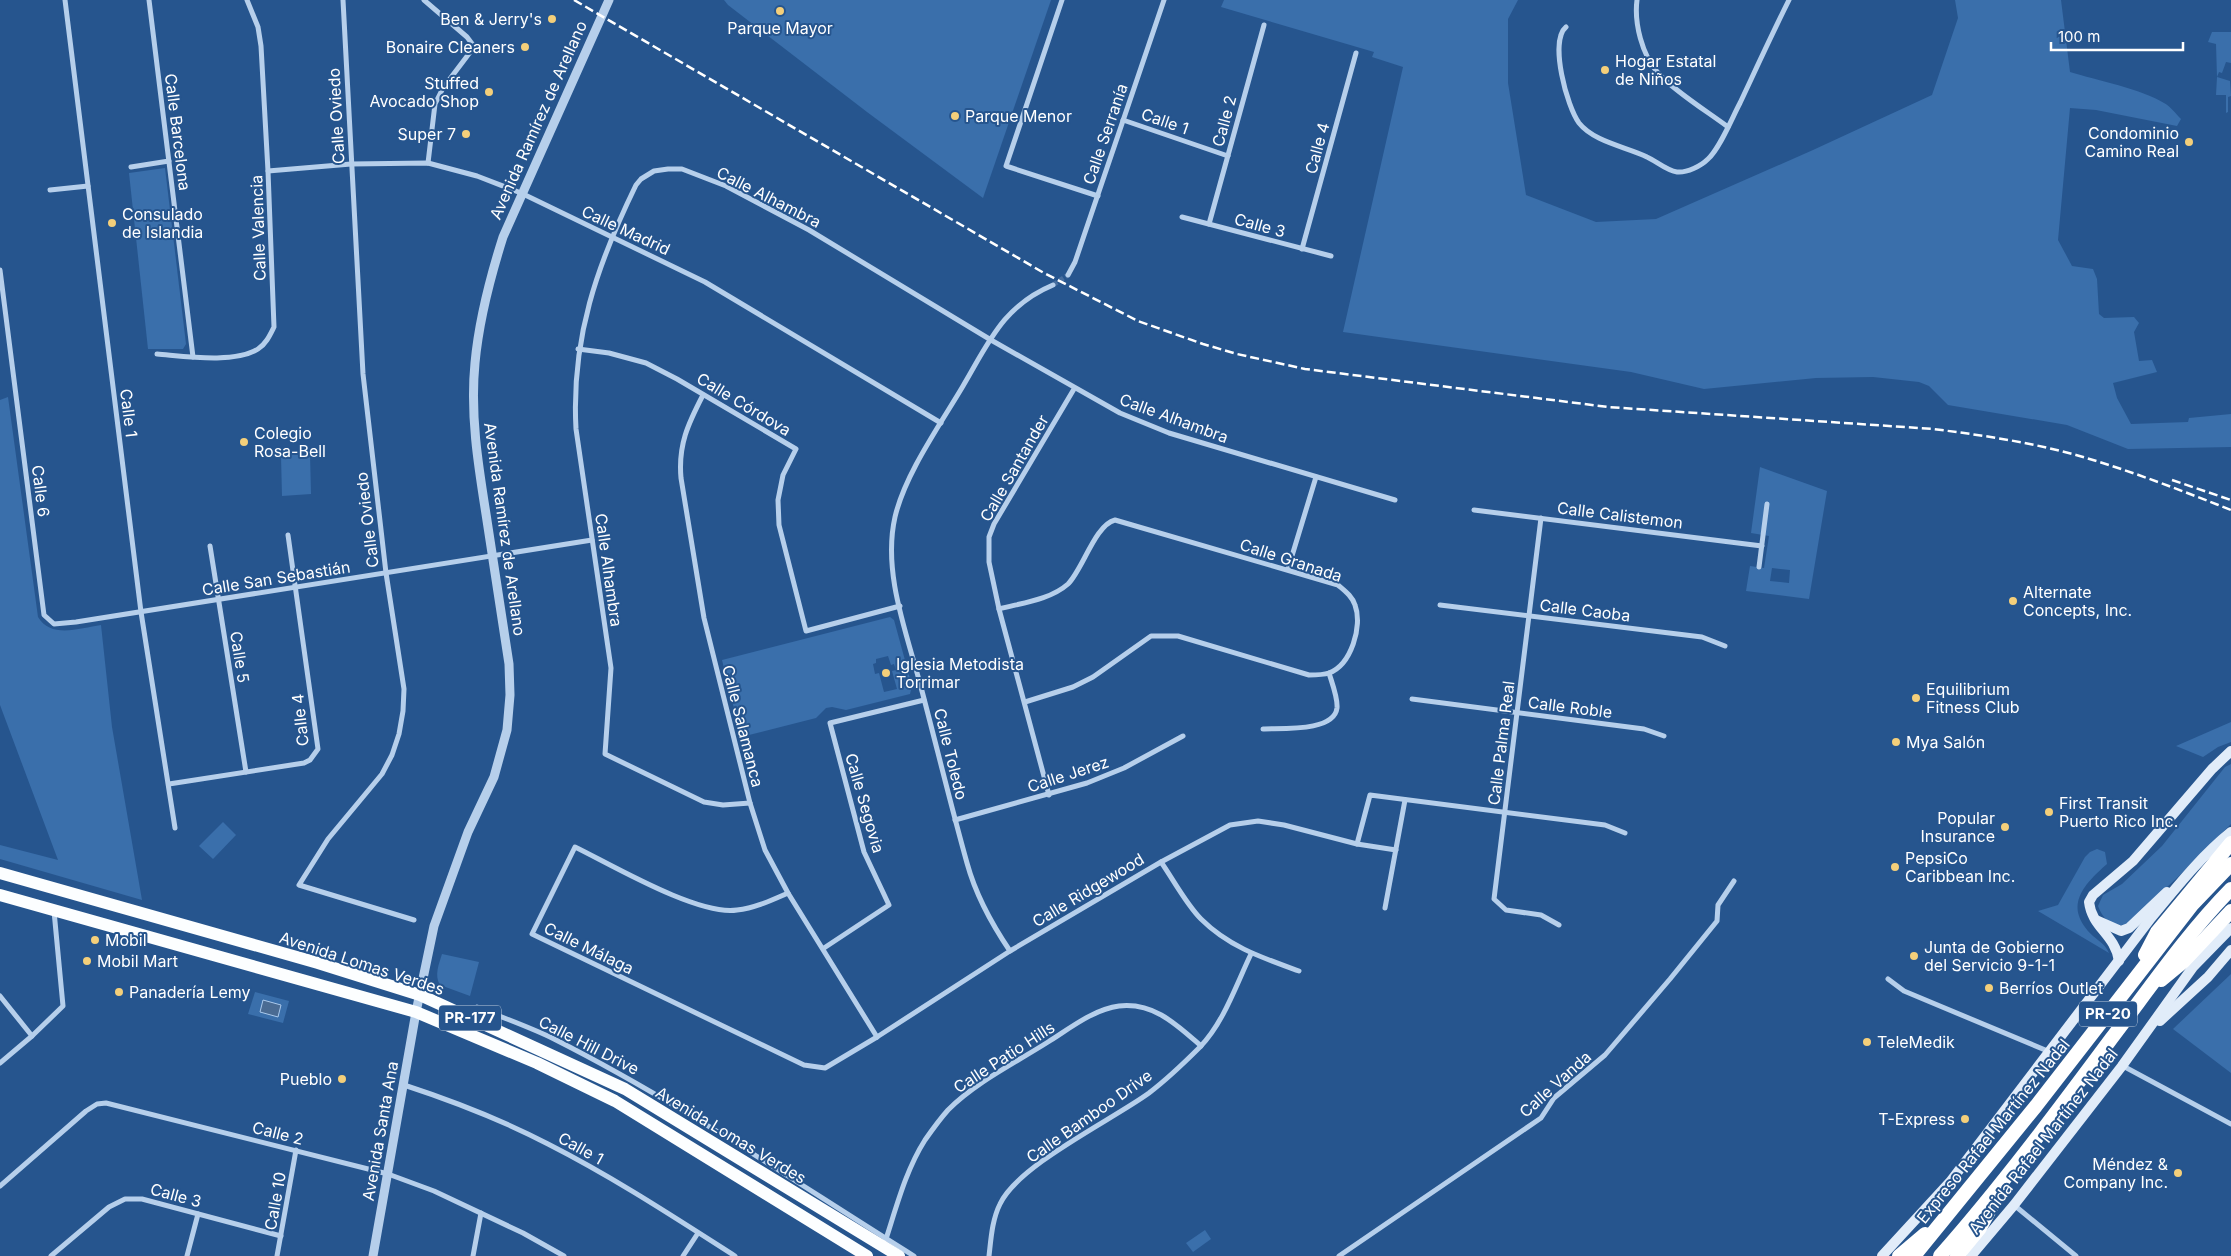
<svg xmlns="http://www.w3.org/2000/svg" width="2231" height="1256" font-family="Inter,sans-serif">
	<style>
		.green { fill: #3a6fab; fill-rule: evenodd }
		.water { fill: #4a6b93; stroke: #aac9ec }
		.lines { fill: none; stroke-linecap: round; stroke-linejoin: round }
		.minor-tunnel { stroke: #476e9f; stroke-width: 5; stroke-dasharray: 5 2.5; stroke-linecap: butt }
		.minor { stroke: #b6cfeb; stroke-width: 5 }
		.tertiary { stroke: #b6cfeb; stroke-width: 9 }
		.secondary { stroke: #e1ecf9; stroke-width: 10 }
		.trunk { stroke: #fcfeff; stroke-width: 12 }
		.motorway { stroke: #fff; stroke-width: 14 }
		.rail { stroke: #fff; stroke-width: 2.5; stroke-dasharray: 9 4; stroke-linecap: butt }
		.poi-dot { fill: #f4cf7a; stroke: #26558e; stroke-width: 2 }
		.labels { text-anchor: middle; stroke-width: 4; stroke-linejoin: round; paint-order: stroke }
		.shield { fill: #26558e; stroke: #beccdd; stroke-width: 1 }
		.shield-label { font-size: 15px; font-weight: bold; fill: #fff }
		.poi-label { font-size: 16px; fill: #fff; stroke: #26558e; text-anchor: start }
		.street-label { font-size: 16px; fill: #fff; stroke: #26558e }
	</style>
	<rect width="100%" height="100%" fill="#26558e"/>
	<!-- green -->
	<g class="green">
		<polygon points="724,0 1051,0 983,198 867,112 728,5"/>
		<path d="M1224 0H1518L1508 19V83L1526 195 1596 222 1656 219 1813 150 1932 95 1958 18 1955 0H2061L2070 72C2096 80 2142 89 2164 103 2171 107 2175 113 2181 119L2177 126 2096 110 2070 108 2058 240 2072 266 2093 269 2097 279 2099 314 2104 318 2134 317 2139 323 2134 332 2139 361 2152 360 2157 372 2113 383 2117 398 2131 424 2188 422 2189 418 2231 414V447L2128 449 2067 425 1948 405 1929 386 1919 382 1873 377 1816 378 1704 389 1631 372 1343 332 1403 67 1372 57 1374 52 1221 7Z"/>
		<polygon points="2212,32 2231,32 2231,63 2226,62 2222,73 2219,72 2217,77 2216,44 2208,42"/>
		<polygon points="2217,77 2230,81 2231,96 2228,97 2228,112 2226,113 2226,95 2216,95"/>
		<polygon points="165,168 186,344 183,349 148,349 129,173"/>
		<path d="M8 397 38 617C51 639 80 628 101 625L112 727 142 900 0 859V845L58 860 0 705V400Z"/>
		<polygon points="291,454 310,454 311,494 282,496 281,456"/>
		<path d="M1760 467 1827 491 1809 599 1746 591 1750 566 1764 568 1769 536 1751 533ZM1772 568 1790 570 1789 583 1770 581Z"/>
		<path d="M890 617 894 620 912 686 910 694 846 710 832 707 826 708 816 718 741 737 722 660ZM888 656 891 665 894 664 896 670 892 671 897 689 884 692 879 673 875 674 873 664 876 663V659Z"/>
		<polygon points="2231,722 2231,742 2218,747 2203,757 2176,746"/>
		<path d="M2231 764V824L2179 876 2126 925C2111 927 2103 919 2098 906L2103 895 2122 884 2162 846 2225 767Z"/>
		<polygon points="223,822 236,835 213,859 199,846"/>
		<path d="M2097 849 2105 852 2107 864C2082 886 2063 907 2093 936 2100 942 2105 944 2109 953L2038 911 2058 905 2085 857 2090 852Z"/>
		<path d="M442 954 479 962 470 996 440 985C434 975 439 964 442 954Z"/>
		<polygon points="2231,974 2231,1073 2173,1029"/>
		<polygon points="255,992 289,1001 283,1023 248,1014"/>
		<polygon points="1205,1230 1211,1239 1193,1252 1186,1243"/>
	</g>
	<!-- water -->
	<polygon class="water" points="263,1000 281,1005 278,1017 260,1012"/>
	<g class="lines">
		<!-- minor-tunnel -->
		<polyline class="minor-tunnel" points="1053,285 1068,275"/>
		<!-- minor -->
		<g class="minor">
			<polyline points="65,0 141,612 175,828"/>
			<polyline points="149,0 193,357"/>
			<polyline points="343,0 363,374 386,573 404,689 403,711 399,734 392,755 382,774 328,839 299,885 414,920"/>
			<polyline points="424,0 467,37 473,45 471,51 443,88 435,104 428,163"/>
			<polyline points="1062,0 1006,166 1098,196"/>
			<path d="M1637 0C1634 23 1642 55 1658 73 1674 91 1708 112 1728 127"/>
			<path d="M1566 27C1549 41 1567 107 1579 123 1594 142 1627 147 1647 157 1656 161 1667 171 1677 172 1687 173 1701 166 1708 159 1720 148 1732 118 1740 103 1756 69 1772 34 1789 0"/>
			<polyline points="1123,120 1228,156"/>
			<polyline points="131,167 169,161"/>
			<polyline points="268,171 351,164 428,163 477,176 521,193 705,282 941,423"/>
			<polyline points="50,190 88,186"/>
			<polyline points="1182,217 1331,256"/>
			<polyline points="1209,224 1264,25"/>
			<polyline points="1302,249 1356,53"/>
			<polyline points="0,270 44,615 54,624 76,622 592,540"/>
			<polyline points="1068,275 1075,262 1164,0"/>
			<polyline points="578,349 609,353 646,363 677,379 796,449 783,475 778,500 779,525 806,631 900,606"/>
			<path d="M157 354C183 356 235 364 258 349 266 344 270 335 274 327L268 171 261 46 258 27 247 0"/>
			<path d="M703 395C688 424 678 445 681 478L704 618 750 803 765 850 788 893 877 1037"/>
			<polyline points="1474,510 1762,546"/>
			<polyline points="1541,518 1494,899 1506,910 1541,915 1559,925"/>
			<polyline points="210,546 246,772"/>
			<polyline points="1759,567 1767,504"/>
			<polyline points="1288,569 1316,477"/>
			<polyline points="1440,605 1702,637 1725,646"/>
			<path d="M999 609C1021 603 1050 600 1068 584 1083 569 1095 525 1115 520L1338 585C1345 591 1352 596 1355 605 1363 626 1351 665 1329 673 1323 675 1315 675 1309 675L1178 636H1151L1093 677 1073 687 1025 702"/>
			<polyline points="1412,699 1644,729 1664,736"/>
			<path d="M1263 729C1282 728 1334 732 1337 708 1338 698 1332 683 1329 673"/>
			<polyline points="169,784 304,763 310,760 318,749 288,535"/>
			<polyline points="1049,795 999,609 989,562 989,537 994,524 1074,389"/>
			<path d="M750 803 723 805 704 802 605 754 611 668 576 429C571 339 597 265 636 185L641 179 654 171 668 169H682L726 186 809 230 991 340 1120 413 1169 433 1395 500"/>
			<polyline points="955,820 1087,783 1124,768 1183,736"/>
			<polyline points="1357,844 1370,795 1605,825 1625,833"/>
			<path d="M1161 862C1173 879 1186 904 1201 919 1229 947 1263 958 1299 971"/>
			<path d="M788 893C772 900 755 908 737 910 698 916 612 865 575 847L532 934 804 1065 825 1068 877 1037 1010 951 1161 862 1230 825 1258 821 1284 825 1357 844 1396 850"/>
			<polyline points="1385,908 1405,800"/>
			<polyline points="824,948 889,905 864,852 830,723 924,700"/>
			<path d="M1010 951C991 923 976 896 967 863 951 806 937 748 922 691 908 636 882 574 895 517 905 474 940 425 963 386 989 342 1003 306 1053 285"/>
			<polyline points="1888,979 1904,991 2050,1052"/>
			<polyline points="0,996 32,1036"/>
			<path d="M477 1007C503 1018 530 1027 554 1039 679 1102 795 1182 914 1256"/>
			<polyline points="0,1063 32,1036 63,1006 54,911"/>
			<polyline points="2123,1066 2231,1124"/>
			<path d="M404 1085C453 1101 502 1120 548 1144 613 1177 674 1217 735 1256"/>
			<polyline points="0,1186 86,1111 97,1104 106,1103 388,1174 434,1191 523,1233 564,1256"/>
			<polyline points="2014,1205 2076,1256"/>
			<path d="M886 1239C897 1205 906 1170 925 1140 932 1130 940 1119 948 1110 976 1082 1015 1063 1048 1042 1069 1029 1094 1009 1119 1006 1154 1002 1177 1025 1201 1046"/>
			<polyline points="51,1256 109,1207 125,1199 142,1199 281,1236"/>
			<polyline points="187,1256 198,1214"/>
			<polyline points="277,1256 296,1150"/>
			<polyline points="473,1256 481,1213"/>
			<polyline points="683,1256 698,1233"/>
			<path d="M989 1256C991 1239 992 1220 1000 1204 1018 1165 1112 1120 1149 1093 1166 1080 1184 1063 1200 1047 1224 1022 1236 985 1251 954"/>
			<polyline points="1339,1256 1541,1118 1554,1098 1605,1055 1670,979 1717,921 1718,905 1734,881"/>
		</g>
		<!-- tertiary -->
		<path class="tertiary" d="M373 1256 416 1012 434 926 468 832 494 777 507 730 510 695 509 664C501 614 494 564 486 514 478 464 470 414 475 363 479 319 490 278 503 237L609 0"/>
		<!-- secondary -->
		<g class="secondary">
			<polyline points="2096,920 2121,931 2129,928 2167,892"/>
			<path d="M2119 961C2115 934 2092 928 2089 902L2093 895 2133 861 2212 769 2231 751"/>
			<polyline points="2160,1021 2208,977 2231,950"/>
			<path d="M1882 1256 1950 1182 2151 918C2176 888 2200 857 2231 832"/>
			<polyline points="1971,1256 2014,1205 2122,1066 2193,967 2231,928"/>
		</g>
		<!-- trunk -->
		<g class="trunk">
			<polyline points="0,873 318,963 420,995 625,1089 899,1256"/>
			<polyline points="0,895 416,1012 537,1063 615,1101 867,1256"/>
		</g>
		<!-- motorway -->
		<g class="motorway">
			<polyline points="2145,955 2157,932 2231,843"/>
			<polyline points="2161,980 2184,961 2231,911"/>
			<polyline points="1899,1256 1925,1234"/>
			<polyline points="1914,1256 2036,1106 2192,905 2231,864"/>
			<path d="M1940 1256C2001 1187 2056 1113 2111 1039 2150 988 2186 935 2231 889"/>
			<polyline points="1957,1256 1980,1228 1993,1204"/>
		</g>
		<!-- rail -->
		<g class="rail">
			<path d="M574 0 1044 273 1138 321 1203 344 1237 354 1305 369 1608 407 1933 429C1981 435 2029 442 2076 455 2129 470 2180 490 2231 510"/>
			<polyline points="2172,480 2231,500"/>
		</g>
	</g>
	<!-- markers -->
	<g class="poi-dot">
		<circle cx="780" cy="11" r="5"/>
		<circle cx="552" cy="19" r="5"/>
		<circle cx="525" cy="47" r="5"/>
		<circle cx="1605" cy="70" r="5"/>
		<circle cx="489" cy="92" r="5"/>
		<circle cx="955" cy="116" r="5"/>
		<circle cx="466" cy="134" r="5"/>
		<circle cx="2189" cy="142" r="5"/>
		<circle cx="112" cy="223" r="5"/>
		<circle cx="244" cy="442" r="5"/>
		<circle cx="2013" cy="601" r="5"/>
		<circle cx="886" cy="673" r="5"/>
		<circle cx="1916" cy="698" r="5"/>
		<circle cx="1896" cy="742" r="5"/>
		<circle cx="2049" cy="812" r="5"/>
		<circle cx="2005" cy="827" r="5"/>
		<circle cx="1895" cy="867" r="5"/>
		<circle cx="95" cy="940" r="5"/>
		<circle cx="1914" cy="956" r="5"/>
		<circle cx="87" cy="961" r="5"/>
		<circle cx="1989" cy="988" r="5"/>
		<circle cx="119" cy="992" r="5"/>
		<circle cx="1867" cy="1042" r="5"/>
		<circle cx="342" cy="1079" r="5"/>
		<circle cx="1965" cy="1119" r="5"/>
		<circle cx="2178" cy="1173" r="5"/>
	</g>
	<g class="labels">
		<!-- shield labels -->
		<g class="shield">
			<rect x="2079" y="1001.5" width="58" height="25" rx="4"/>
			<rect x="439" y="1005.5" width="62" height="25" rx="4"/>
		</g>
		<g class="shield-label">
			<text x="2108" y="1019">PR-20</text>
			<text x="470" y="1023">PR-177</text>
		</g>
		<!-- poi labels -->
		<g class="poi-label">
			<text x="542" y="25" text-anchor="end">Ben &amp; Jerry's</text>
			<text x="780" y="34" text-anchor="middle">Parque Mayor</text>
			<text x="515" y="53" text-anchor="end">Bonaire Cleaners</text>
			<text x="1615" y="67">Hogar Estatal<tspan x="1615" dy="18">de Niños</tspan></text>
			<text x="479" y="89" text-anchor="end">Stuffed<tspan x="479" dy="18">Avocado Shop</tspan></text>
			<text x="965" y="122">Parque Menor</text>
			<text x="2179" y="139" text-anchor="end">Condominio<tspan x="2179" dy="18">Camino Real</tspan></text>
			<text x="456" y="140" text-anchor="end">Super 7</text>
			<text x="122" y="220">Consulado<tspan x="122" dy="18">de Islandia</tspan></text>
			<text x="254" y="439">Colegio<tspan x="254" dy="18">Rosa-Bell</tspan></text>
			<text x="2023" y="598">Alternate<tspan x="2023" dy="18">Concepts, Inc.</tspan></text>
			<text x="896" y="670">Iglesia Metodista<tspan x="896" dy="18">Torrimar</tspan></text>
			<text x="1926" y="695">Equilibrium<tspan x="1926" dy="18">Fitness Club</tspan></text>
			<text x="1906" y="748">Mya Salón</text>
			<text x="2059" y="809">First Transit<tspan x="2059" dy="18">Puerto Rico Inc.</tspan></text>
			<text x="1995" y="824" text-anchor="end">Popular<tspan x="1995" dy="18">Insurance</tspan></text>
			<text x="1905" y="864">PepsiCo<tspan x="1905" dy="18">Caribbean Inc.</tspan></text>
			<text x="105" y="946">Mobil</text>
			<text x="1924" y="953">Junta de Gobierno<tspan x="1924" dy="18">del Servicio 9-1-1</tspan></text>
			<text x="97" y="967">Mobil Mart</text>
			<text x="1999" y="994">Berríos Outlet</text>
			<text x="129" y="998">Panadería Lemy</text>
			<text x="1877" y="1048">TeleMedik</text>
			<text x="332" y="1085" text-anchor="end">Pueblo</text>
			<text x="1955" y="1125" text-anchor="end">T-Express</text>
			<text x="2168" y="1170" text-anchor="end">Méndez &amp;<tspan x="2168" dy="18">Company Inc.</tspan></text>
		</g>
		<!-- street labels -->
		<g class="street-label">
			<text transform="translate(336 116) rotate(-93)" y="6">Calle Oviedo</text>
			<text transform="translate(538 120) rotate(-66)" y="6">Avenida Ramírez de Arellano</text>
			<text transform="translate(1165 121) rotate(19)" y="6">Calle 1</text>
			<text transform="translate(1224 121) rotate(-75)" y="6">Calle 2</text>
			<text transform="translate(178 132) rotate(83)" y="6">Calle Barcelona</text>
			<text transform="translate(1105 134) rotate(-71)" y="6">Calle Serranía</text>
			<text transform="translate(1317 148) rotate(-75)" y="6">Calle 4</text>
			<text transform="translate(769 197) rotate(27)" y="6">Calle Alhambra</text>
			<text transform="translate(1260 225) rotate(15)" y="6">Calle 3</text>
			<text transform="translate(258 228) rotate(-92)" y="6">Calle Valencia</text>
			<text transform="translate(626 230) rotate(25)" y="6">Calle Madrid</text>
			<text transform="translate(744 404) rotate(31)" y="6">Calle Córdova</text>
			<text transform="translate(129 413) rotate(83)" y="6">Calle 1</text>
			<text transform="translate(1174 418) rotate(20)" y="6">Calle Alhambra</text>
			<text transform="translate(1014 468) rotate(-60)" y="6">Calle Santander</text>
			<text transform="translate(41 491) rotate(83)" y="6">Calle 6</text>
			<text transform="translate(1620 515) rotate(7)" y="6">Calle Calistemon</text>
			<text transform="translate(367 520) rotate(-97)" y="6">Calle Oviedo</text>
			<text transform="translate(505 529) rotate(82)" y="6">Avenida Ramírez de Arellano</text>
			<text transform="translate(1291 560) rotate(18)" y="6">Calle Granada</text>
			<text transform="translate(609 570) rotate(82)" y="6">Calle Alhambra</text>
			<text transform="translate(276 578) rotate(-9)" y="6">Calle San Sebastián</text>
			<text transform="translate(1585 610) rotate(7)" y="6">Calle Caoba</text>
			<text transform="translate(240 657) rotate(81)" y="6">Calle 5</text>
			<text transform="translate(1570 707) rotate(7)" y="6">Calle Roble</text>
			<text transform="translate(300 720) rotate(-96)" y="6">Calle 4</text>
			<text transform="translate(743 726) rotate(76)" y="6">Calle Salamanca</text>
			<text transform="translate(1501 743) rotate(-83)" y="6">Calle Palma Real</text>
			<text transform="translate(951 754) rotate(76)" y="6">Calle Toledo</text>
			<text transform="translate(1068 774) rotate(-18)" y="6">Calle Jerez</text>
			<text transform="translate(865 803) rotate(74)" y="6">Calle Segovia</text>
			<text transform="translate(1088 890) rotate(-31)" y="6">Calle Ridgewood</text>
			<text transform="translate(589 948) rotate(26)" y="6">Calle Málaga</text>
			<text transform="translate(362 963) rotate(18)" y="6">Avenida Lomas Verdes</text>
			<text transform="translate(589 1045) rotate(27)" y="6">Calle Hill Drive</text>
			<text transform="translate(1004 1057) rotate(-33)" y="6">Calle Patio Hills</text>
			<text transform="translate(1555 1084) rotate(-42)" y="6">Calle Vanda</text>
			<text transform="translate(1089 1116) rotate(-35)" y="6">Calle Bamboo Drive</text>
			<text transform="translate(380 1131) rotate(-80)" y="6">Avenida Santa Ana</text>
			<text transform="translate(1993 1131) rotate(-51)" y="6">Expreso Rafael Martínez Nadal</text>
			<text transform="translate(278 1133) rotate(14)" y="6">Calle 2</text>
			<text transform="translate(731 1135) rotate(31)" y="6">Avenida Lomas Verdes</text>
			<text transform="translate(2043 1141) rotate(-52)" y="6">Avenida Rafael Martínez Nadal</text>
			<text transform="translate(581 1148) rotate(29)" y="6">Calle 1</text>
			<text transform="translate(176 1195) rotate(15)" y="6">Calle 3</text>
			<text transform="translate(275 1201) rotate(-80)" y="6">Calle 10</text>
		</g>
	</g>
	<!-- scale -->
	<path d="M2051 42v8h132v-8" fill="none" stroke="#ffffff" stroke-width="2.5"/>
	<text x="2058" y="42" font-size="15" fill="#ffffff" stroke="#26558e" stroke-width="4" paint-order="stroke">100 m</text>
</svg>
